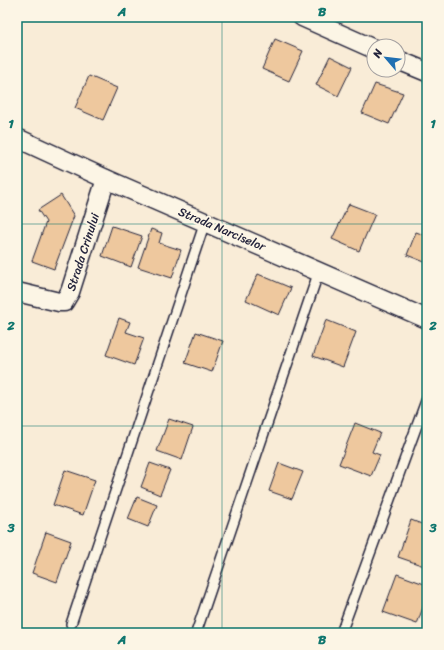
<svg xmlns="http://www.w3.org/2000/svg" width="444" height="650" font-family="Sriracha,sans-serif">
	<style>
		.building { fill: #eec89e; stroke: #22223b }
		.lines { fill: none; stroke-linecap: round; stroke-linejoin: round }
		.lane-casing { stroke: #22223b; stroke-width: 12 }
		.street-casing { stroke: #22223b; stroke-width: 21 }
		.lane { stroke: #fcf5e5; stroke-width: 9 }
		.street { stroke: #fcf5e5; stroke-width: 18 }
		.grid { fill: none; stroke: #0f766e; stroke-width: 1; stroke-opacity: 0.55 }
		.labels { text-anchor: middle; stroke-width: 4; stroke-linejoin: round; paint-order: stroke }
		.street-label { font-size: 12px; fill: #22223b; stroke: #fcf5e5 }
		.neatline { fill: none; stroke: #0f766e; stroke-width: 1.5 }
		.grid-label { font-size: 13px; text-anchor: middle; font-weight: bold; fill: #0f766e }
	</style>
	<rect width="100%" height="100%" fill="#f9ecd7"/>
	<filter id="ink" filterUnits="userSpaceOnUse"><feTurbulence type="fractalNoise" baseFrequency=".025" numOctaves="2"/><feDisplacementMap in="SourceGraphic" scale="8" xChannelSelector="R" yChannelSelector="G"/><feConvolveMatrix kernelMatrix="1 2 1 2 8 2 1 2 1" color-interpolation-filters="sRGB"/></filter>
	<g filter="url(#ink)">
		<!-- building -->
		<g class="building">
			<polygon points="275,39 303,51 289,81 262,69"/>
			<polygon points="330,56 352,67 338,96 316,85"/>
			<polygon points="89,76 117,88 103,120 75,108"/>
			<polygon points="375,84 403,93 389,124 362,113"/>
			<polygon points="61,195 74,216 54,269 32,261 46,222 38,210"/>
			<polygon points="349,204 375,214 359,251 332,239"/>
			<polygon points="112,226 142,236 131,267 102,256"/>
			<polygon points="151,229 162,233 159,243 181,250 172,278 138,267"/>
			<polygon points="416,232 427,236 427,263 407,255"/>
			<polygon points="258,274 291,288 279,315 246,300"/>
			<polygon points="119,318 130,322 126,332 144,338 134,365 106,355"/>
			<polygon points="326,320 356,332 343,367 313,356"/>
			<polygon points="196,332 223,341 212,372 185,363"/>
			<polygon points="169,419 193,427 182,460 157,451"/>
			<polygon points="355,423 380,433 372,452 380,455 371,476 339,464"/>
			<polygon points="150,463 170,470 160,495 141,487"/>
			<polygon points="279,463 303,472 292,499 269,491"/>
			<polygon points="65,470 95,480 83,515 53,505"/>
			<polygon points="137,497 157,505 148,527 128,519"/>
			<polygon points="411,520 427,526 427,567 398,557"/>
			<polygon points="46,532 71,541 57,582 32,573"/>
			<polygon points="397,574 427,585 427,596 417,624 383,612"/>
		</g>
		<g class="lines">
			<defs>
				<g id="lane">
					<polyline points="71,624 205,222"/>
					<polyline points="196,633 319,271"/>
					<polyline points="341,633 427,398"/>
				</g>
				<g id="street">
					<polyline points="302,17 374,49"/>
					<polyline points="398,60 427,72"/>
					<polyline points="17,138 106,179 427,319"/>
					<polyline points="17,292 59,302 64,302 70,292 106,179"/>
				</g>
			</defs>
			<!-- lane casing -->
			<use href="#lane" class="lane-casing"/>
			<!-- street casing -->
			<use href="#street" class="street-casing"/>
			<!-- lane -->
			<use href="#lane" class="lane"/>
			<!-- street -->
			<use href="#street" class="street"/>
		</g>
	</g>
	<!-- grid -->
	<path class="grid" d="M222 17V633M17 224H427M17 426H427"/>
	<g class="labels">
		<!-- street labels -->
		<g class="street-label">
			<text transform="translate(222 229) rotate(23)" y="4">Strada Narciselor</text>
			<text transform="translate(83 252) rotate(-72)" y="4">Strada Crinului</text>
		</g>
	</g>
	<!-- margin -->
	<rect width="444" height="650" fill="none" stroke="#fcf5e5" stroke-width="44"/>
	<!-- north arrow -->
	<g transform="translate(386 58) rotate(298)"><circle r="19" fill="#fcf5e5" stroke="#a5a1a1"/>
	<path d="M0-3L7 15L0 10L-7 15Z" fill="#1f6fb2"/>
	<text y="-6" font-size="11" font-weight="bold" text-anchor="middle" fill="#22223b">N</text>
	</g>
	<rect x="22" y="22" width="400" height="606" class="neatline"/>
	<g class="grid-label">
		<text x="122" y="16">A</text>
		<text x="322" y="16">B</text>
		<text x="11" y="128">1</text>
		<text x="433" y="128">1</text>
		<text x="11" y="330">2</text>
		<text x="433" y="330">2</text>
		<text x="11" y="532">3</text>
		<text x="433" y="532">3</text>
		<text x="122" y="644">A</text>
		<text x="322" y="644">B</text>
	</g>
</svg>
